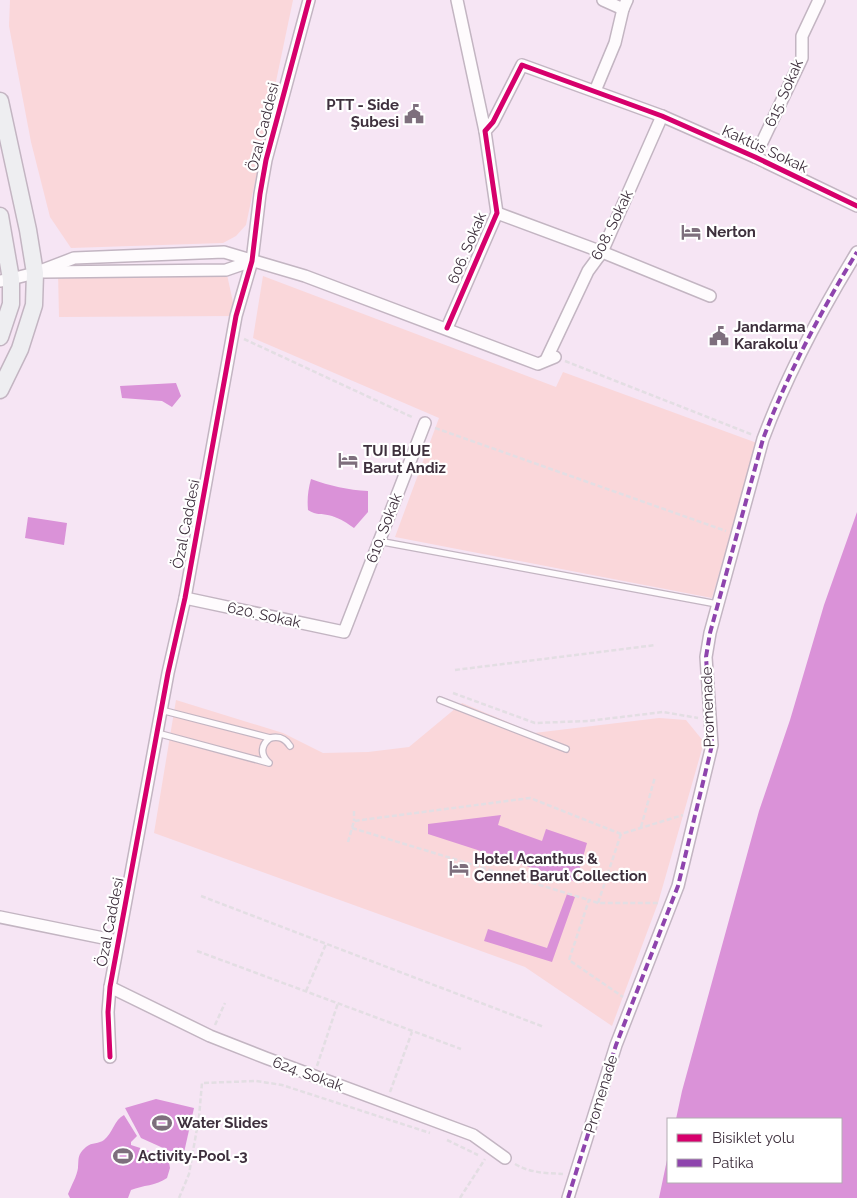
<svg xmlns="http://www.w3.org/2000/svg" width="857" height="1198" font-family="Raleway,sans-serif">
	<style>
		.green { fill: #fad7da }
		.water { fill: #da92d8 }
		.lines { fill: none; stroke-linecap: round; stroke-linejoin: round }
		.lane-casing { stroke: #c3b5c2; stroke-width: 8 }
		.street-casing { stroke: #c3b5c2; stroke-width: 14 }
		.secondary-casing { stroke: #c3b5c2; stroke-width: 19 }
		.path { stroke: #e3dee3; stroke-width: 2.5; stroke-dasharray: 5 2.5; stroke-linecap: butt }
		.lane { stroke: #fefbfd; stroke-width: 5.5 }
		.street { stroke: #fefbfd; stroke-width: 11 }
		.secondary { stroke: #eeeef1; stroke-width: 16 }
		.quiet { stroke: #8e44ad; stroke-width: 4; stroke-dasharray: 8 4; stroke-linecap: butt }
		.cycleway-casing { stroke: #fff; stroke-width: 8 }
		.cycleway { stroke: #d6006c; stroke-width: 5 }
		.labels { text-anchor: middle; stroke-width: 4.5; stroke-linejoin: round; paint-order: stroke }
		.street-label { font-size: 15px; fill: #3e303d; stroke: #fff }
		.poi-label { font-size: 15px; font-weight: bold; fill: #3e303d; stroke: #fff; text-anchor: start }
	</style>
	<rect width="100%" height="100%" fill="#f6e5f4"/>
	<!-- green -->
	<g class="green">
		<polygon points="10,0 293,0 246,225 236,236 223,243 71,248 50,217 31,142 9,26"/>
		<polygon points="226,270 236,316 59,317 58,272"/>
		<polygon points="263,276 556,387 563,372 757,443 712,598 395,537 439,418 253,338"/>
		<polygon points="176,700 283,733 323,753 368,752 409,747 462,703 534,733 659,718 686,720 704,742 658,903 612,1026 525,967 154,833"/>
	</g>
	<!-- water -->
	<g class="water">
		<polygon points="176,383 181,396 172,407 162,401 122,398 120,386"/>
		<path d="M311 479C330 486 348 490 368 491V512L354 528C347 523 341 519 332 516 324 513 316 516 308 510 307 499 308 490 311 479Z"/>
		<polygon points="857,512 857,1198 659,1198 668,1155 668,1182 841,1182 841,1119 676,1119 682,1091 759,811 790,720 824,605"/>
		<polygon points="28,517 67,523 64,545 25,538"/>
		<polygon points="501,815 498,825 542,841 546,829 587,843 576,882 428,834 428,824"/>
		<polygon points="567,894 575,897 552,962 484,941 488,929 547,948"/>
		<polygon points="156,1099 194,1108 183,1157 141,1138 125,1108"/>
		<path d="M124 1115 137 1136 131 1142V1145L168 1157 170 1168 167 1178C156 1186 143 1185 131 1190L128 1198H70L68 1194C71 1186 77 1176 78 1168 79 1158 77 1155 86 1147 92 1142 99 1144 104 1140 113 1133 114 1120 124 1115Z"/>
	</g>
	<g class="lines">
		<defs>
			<g id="lane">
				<polyline points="378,541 717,604"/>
				<polyline points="440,700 566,749"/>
				<polyline points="161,710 270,738"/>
				<polyline points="157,733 269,763"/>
				<path d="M268 762C260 754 261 745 270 738 279 736 285 738 290 746"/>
			</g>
			<g id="street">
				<polyline points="457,0 485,131"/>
				<polyline points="603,0 623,9"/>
				<polyline points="595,91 615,43 623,9 627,0"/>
				<polyline points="755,157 802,58 802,36 819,0"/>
				<polyline points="497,213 602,252 710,296"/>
				<polyline points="44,272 226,270 252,261"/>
				<polyline points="0,281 11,279 35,273 74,258 224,252 305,276 538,364 555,357"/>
				<polyline points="447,328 497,213 485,131 493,122 522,65 662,116 755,157 857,206"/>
				<polyline points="546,360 588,271 602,252 662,116"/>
				<polyline points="185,598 344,632 425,423"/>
				<polyline points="0,917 118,941"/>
				<polyline points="110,987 210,1036 266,1058 473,1135 505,1158"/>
				<polyline points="110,1057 108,1012 110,987 168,673 185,598 236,316 252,261 260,194 266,160 309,0"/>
				<path d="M568 1198 616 1045 678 886 712 745 706 657 710 633 763 439C787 375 821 311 857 252"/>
			</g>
			<g id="secondary">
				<polyline points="0,101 28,230 35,273 34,305 20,349 0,390"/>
				<polyline points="0,216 11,279 11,304 0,337"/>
			</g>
		</defs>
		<!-- lane casing -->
		<use href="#lane" class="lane-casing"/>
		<!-- street casing -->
		<use href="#street" class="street-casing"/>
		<!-- secondary casing -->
		<use href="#secondary" class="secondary-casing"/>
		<!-- path -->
		<g class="path">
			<polyline points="244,339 414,418"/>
			<polyline points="565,361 753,435"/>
			<polyline points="435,428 726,531"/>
			<polyline points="455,670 656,645"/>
			<polyline points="453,693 535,723 588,721 663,712 698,718"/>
			<polyline points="354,811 354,821"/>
			<polyline points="641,827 655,777"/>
			<polyline points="352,828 589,900"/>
			<polyline points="621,834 598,903 660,903"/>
			<polyline points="348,842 354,821 530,798 621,834 683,815"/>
			<polyline points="201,896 544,1027"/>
			<polyline points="598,903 589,900 569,960 623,997"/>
			<polyline points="197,951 461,1049"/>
			<polyline points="306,991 326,944"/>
			<polyline points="215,1025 225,1003"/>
			<polyline points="317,1066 338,1003"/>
			<polyline points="390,1092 412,1032"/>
			<polyline points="447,1140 478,1155"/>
			<path d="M515 1164C530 1173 546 1173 563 1174"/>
			<polyline points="179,1198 189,1174 199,1117 202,1083 256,1081 282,1085 430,1133"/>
			<polyline points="460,1198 485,1159"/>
		</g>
		<!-- lane -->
		<use href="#lane" class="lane"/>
		<!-- street -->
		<use href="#street" class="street"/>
		<!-- secondary -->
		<use href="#secondary" class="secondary"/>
		<!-- quiet -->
		<path class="quiet" d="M568 1198 616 1045 678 886 712 745 706 657 710 633 763 439C787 375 821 311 857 252"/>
		<defs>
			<g id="cycleway">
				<polyline points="447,328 497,213 485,131 493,122 522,65 662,116 755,157 857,206"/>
				<polyline points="110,1057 108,1012 110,987 168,673 185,598 236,316 252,261 260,194 266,160 309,0"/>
			</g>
		</defs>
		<!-- cycleway casing -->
		<use href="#cycleway" class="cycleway-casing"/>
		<!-- cycleway -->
		<use href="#cycleway" class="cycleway"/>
	</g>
	<!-- icons -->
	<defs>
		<symbol id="civic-bare" viewBox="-9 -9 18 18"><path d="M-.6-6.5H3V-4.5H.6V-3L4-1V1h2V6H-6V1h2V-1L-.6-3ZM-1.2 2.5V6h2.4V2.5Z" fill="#7e6f7d" stroke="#fff" stroke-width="2.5" paint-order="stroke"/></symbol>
		<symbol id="hotel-bare" viewBox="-9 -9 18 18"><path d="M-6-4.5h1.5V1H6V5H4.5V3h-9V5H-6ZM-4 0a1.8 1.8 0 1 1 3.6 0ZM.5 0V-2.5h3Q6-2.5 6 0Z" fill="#7e6f7d" stroke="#fff" stroke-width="2.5" paint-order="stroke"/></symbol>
		<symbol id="stadium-bare" viewBox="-9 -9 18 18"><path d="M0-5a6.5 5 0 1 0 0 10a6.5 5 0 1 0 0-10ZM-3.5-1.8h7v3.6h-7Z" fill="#7e6f7d" stroke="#fff" stroke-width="2.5" paint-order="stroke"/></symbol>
	</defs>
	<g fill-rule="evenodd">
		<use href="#civic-bare" x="400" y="100" width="28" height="28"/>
		<use href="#hotel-bare" x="677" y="218" width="28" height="28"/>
		<use href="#civic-bare" x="705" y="322" width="28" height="28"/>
		<use href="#hotel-bare" x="334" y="446" width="28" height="28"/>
		<use href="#hotel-bare" x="445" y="854" width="28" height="28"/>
		<use href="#stadium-bare" x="148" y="1109" width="28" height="28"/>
		<use href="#stadium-bare" x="109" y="1142" width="28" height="28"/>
	</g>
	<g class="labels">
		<!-- street labels -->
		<g class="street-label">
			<text transform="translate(784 93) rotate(-66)" y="5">615. Sokak</text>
			<text transform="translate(263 127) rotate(-76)" y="5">Özal Caddesi</text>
			<text transform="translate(765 149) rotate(25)" y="5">Kaktüs Sokak</text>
			<text transform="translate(612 225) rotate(-64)" y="5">608. Sokak</text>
			<text transform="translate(467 248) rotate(-67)" y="5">606. Sokak</text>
			<text transform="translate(186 524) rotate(-79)" y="5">Özal Caddesi</text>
			<text transform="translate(384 528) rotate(-69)" y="5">610. Sokak</text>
			<text transform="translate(264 615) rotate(12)" y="5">620. Sokak</text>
			<text transform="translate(708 707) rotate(-92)" y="5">Promenade</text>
			<text transform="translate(110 922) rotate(-79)" y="5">Özal Caddesi</text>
			<text transform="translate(308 1074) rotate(20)" y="5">624. Sokak</text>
			<text transform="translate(601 1094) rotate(-73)" y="5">Promenade</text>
		</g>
		<!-- poi labels -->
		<g class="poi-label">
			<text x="399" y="110" text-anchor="end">PTT - Side<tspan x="399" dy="17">Şubesi</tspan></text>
			<text x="706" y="237">Nerton</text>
			<text x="734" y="332">Jandarma<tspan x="734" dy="17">Karakolu</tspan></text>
			<text x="363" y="456">TUI BLUE<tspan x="363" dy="17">Barut Andiz</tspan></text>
			<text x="474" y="864">Hotel Acanthus &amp;<tspan x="474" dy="17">Cennet Barut Collection</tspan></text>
			<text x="177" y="1128">Water Slides</text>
			<text x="138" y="1161">Activity-Pool -3</text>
		</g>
	</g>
	<!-- legend -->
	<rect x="667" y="1118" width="175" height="65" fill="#ffffff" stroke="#b2acb1"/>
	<rect x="677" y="1134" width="25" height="8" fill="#d6006c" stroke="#b2acb1"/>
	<text x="712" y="1143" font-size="15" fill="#3e303d">Bisiklet yolu</text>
	<rect x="677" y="1159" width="25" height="8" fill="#8e44ad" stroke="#b2acb1"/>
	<text x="712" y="1168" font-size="15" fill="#3e303d">Patika</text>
</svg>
